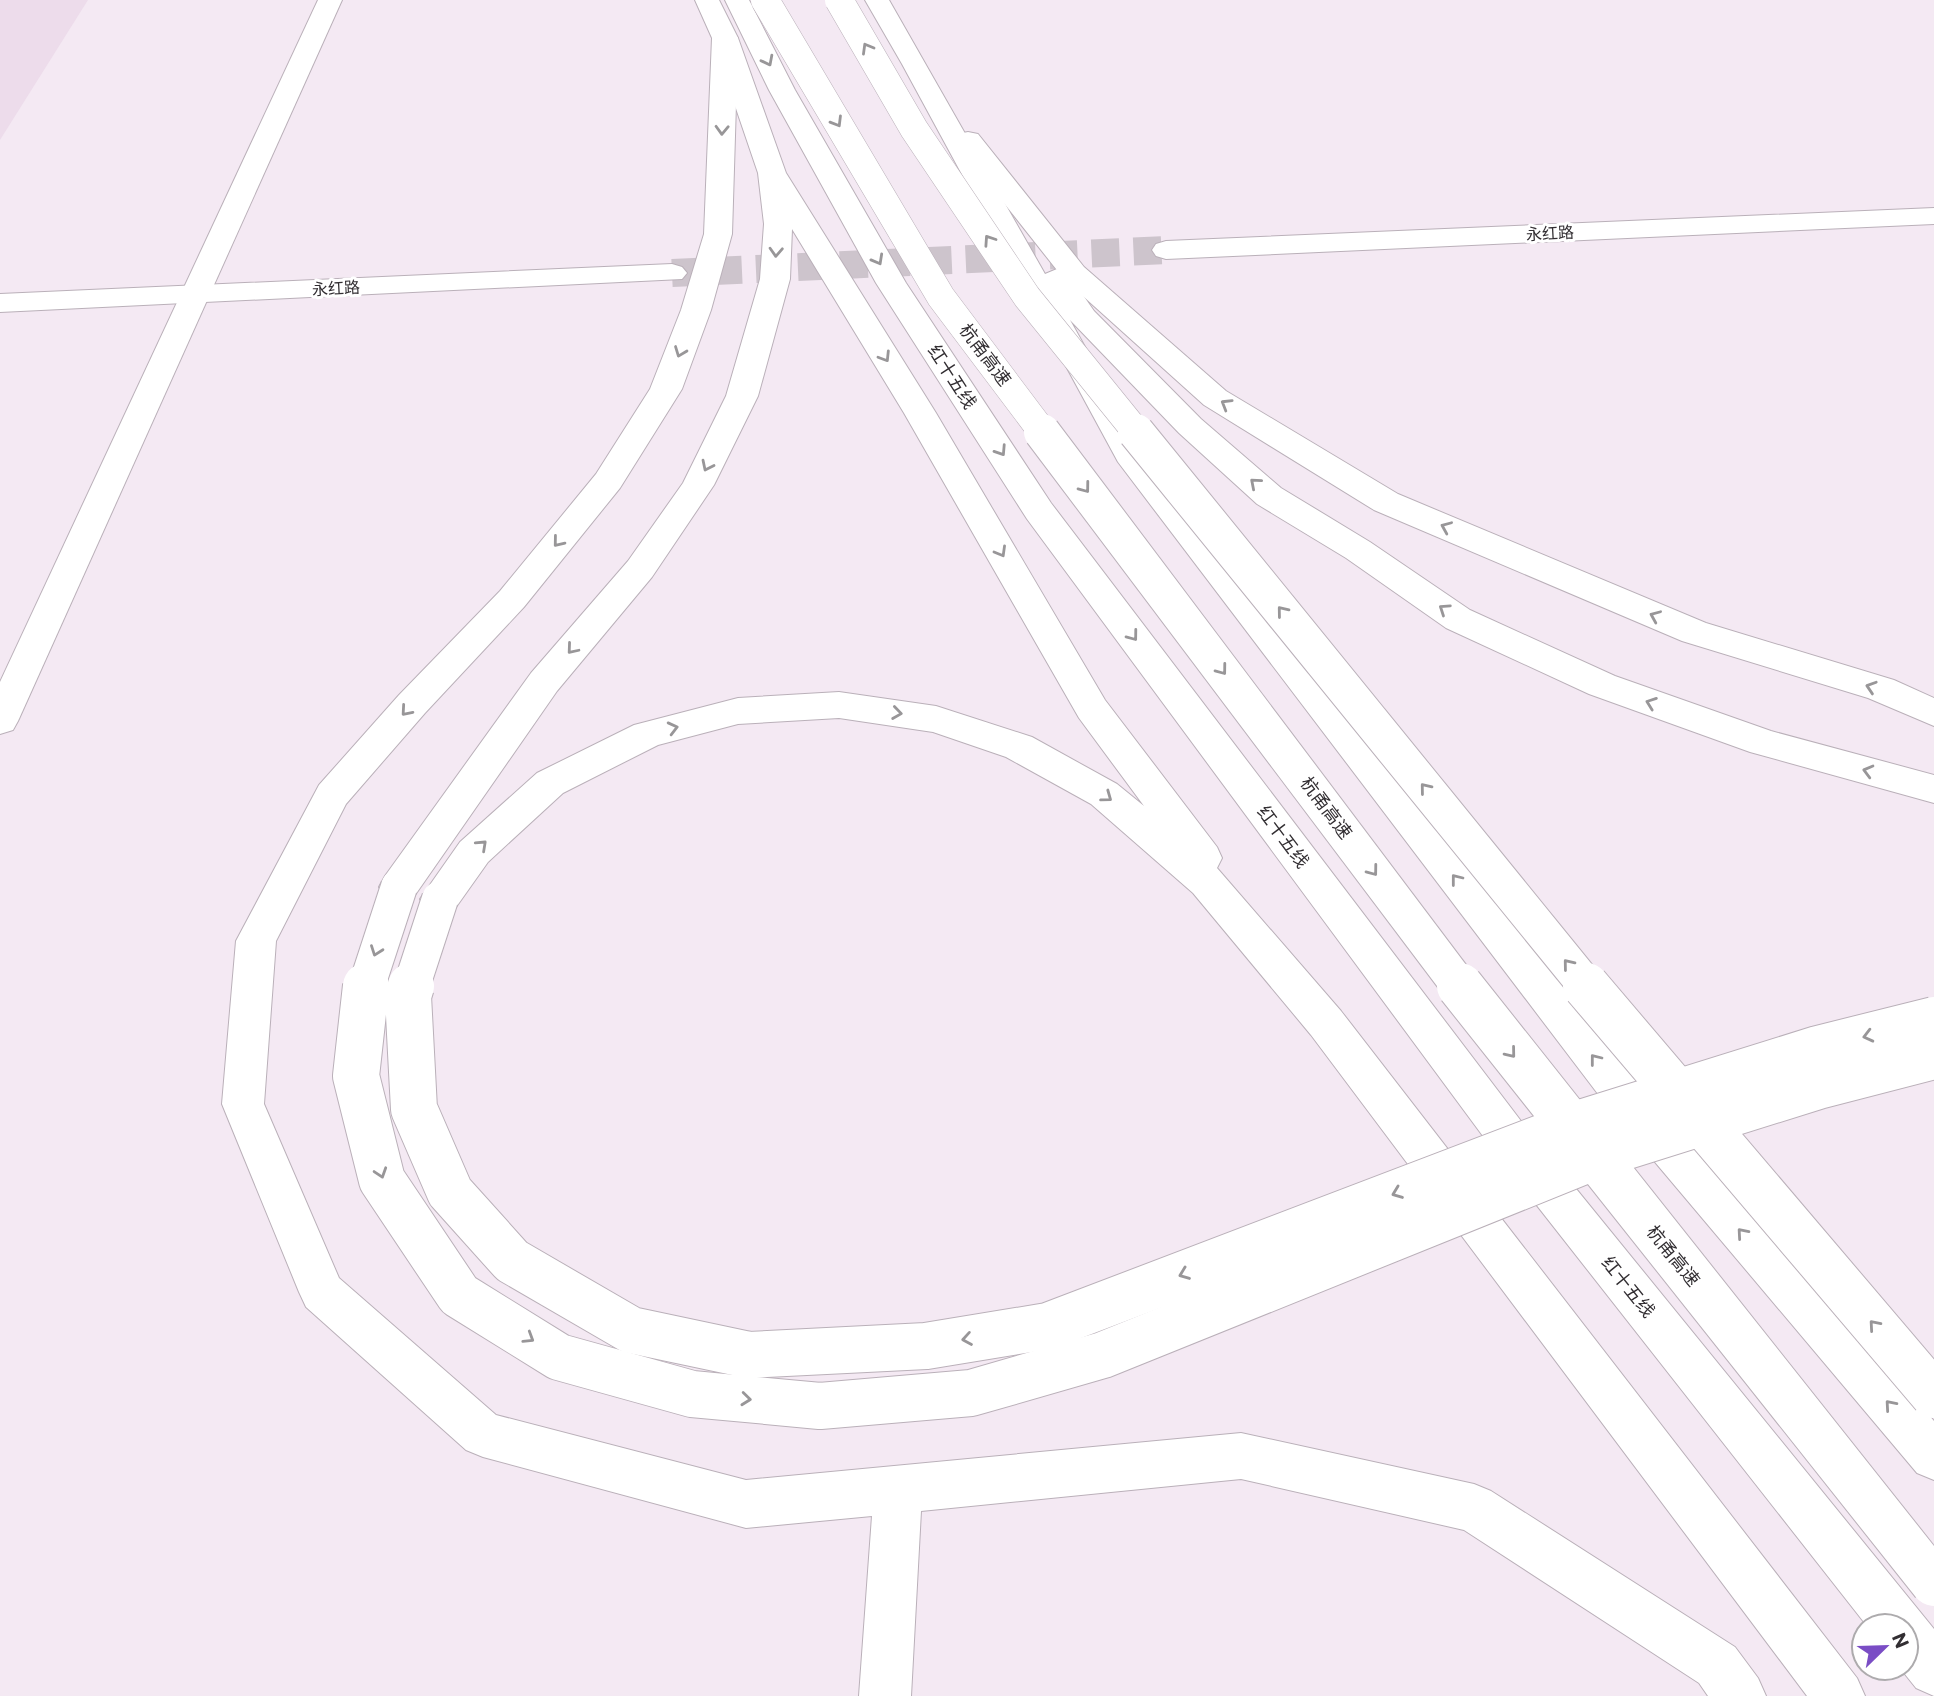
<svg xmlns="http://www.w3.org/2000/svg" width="1934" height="1696" font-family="Commissioner,'Noto Sans SC',sans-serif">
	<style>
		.built { fill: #eddceb }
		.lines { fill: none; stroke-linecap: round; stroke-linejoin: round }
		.tertiary-tunnel { stroke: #cdc4cc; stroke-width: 28; stroke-dasharray: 28 14; stroke-linecap: butt }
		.minor-casing { stroke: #bab0b9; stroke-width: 2 }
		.tertiary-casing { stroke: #bab0b9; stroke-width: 2 }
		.primary-casing { stroke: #bab0b9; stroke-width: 2 }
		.minor { fill: #fff; fill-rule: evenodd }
		.tertiary { fill: #fff; fill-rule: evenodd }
		.primary { fill: #fff; fill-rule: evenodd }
		.primary-bridge-far1-casing { stroke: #bab0b9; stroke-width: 38; stroke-linecap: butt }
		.primary-bridge-casing { stroke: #bab0b9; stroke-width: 48; stroke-linecap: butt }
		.motorway-bridge-far2-casing { stroke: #bab0b9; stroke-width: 29; stroke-linecap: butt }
		.motorway-bridge-far1-casing { stroke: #bab0b9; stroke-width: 38; stroke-linecap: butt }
		.motorway-bridge-casing { stroke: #bab0b9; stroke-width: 48; stroke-linecap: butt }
		.primary-bridge-far1 { stroke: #fff; stroke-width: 36 }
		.primary-bridge { stroke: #fff; stroke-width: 46 }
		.motorway-bridge-far2 { stroke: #fff; stroke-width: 28 }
		.motorway-bridge-far1 { stroke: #fff; stroke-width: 36 }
		.motorway-bridge { stroke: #fff; stroke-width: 46 }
		.oneway { stroke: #989698 }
		.labels { text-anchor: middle; stroke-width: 6; stroke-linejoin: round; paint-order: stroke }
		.far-street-label { font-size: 16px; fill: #322e32; stroke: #fff }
		.street-label { font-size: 18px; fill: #322e32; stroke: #fff }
	</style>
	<rect width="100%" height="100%" fill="#f4e9f3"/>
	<!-- built -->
	<polygon class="built" points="0,0 88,0 0,140"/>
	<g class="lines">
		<!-- tertiary-tunnel -->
		<polyline class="tertiary-tunnel" points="672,273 1166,250"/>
		<defs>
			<g id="minor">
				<polygon points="318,0 342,0 18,721 13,730 0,734 0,682"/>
				<polygon points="725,30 734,33 738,38 732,234 711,310 682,389 620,488 524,607 425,713 346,804 276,941 264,1104 339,1278 496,1415 746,1480 1241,1433 1474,1484 1491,1491 1735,1647 1758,1678 1766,1696 1708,1696 1699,1683 1464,1530 1241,1479 921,1511 911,1696 859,1696 872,1516 746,1528 483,1457 466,1450 306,1307 299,1292 222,1104 236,941 319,785 399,695 500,591 596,474 650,389 681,310 704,234 712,38 716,33"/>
				<polygon points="968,132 978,134 1084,267 1226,391 1398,494 1706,623 1894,680 1934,698 1934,726 1868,698 1682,641 1374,510 1204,405 1064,279 954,140 958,134"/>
			</g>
			<g id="tertiary">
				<polygon points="1934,208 1934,224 1166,259 1156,256 1152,250 1156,244 1166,241"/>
				<polygon points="672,264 682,267 687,273 682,279 0,312 0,294"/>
			</g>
			<g id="primary">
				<polygon points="695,0 719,0 738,38 786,173 936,413 1105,700 1217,847 1222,858 1217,868 1341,1011 1857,1678 1865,1696 1807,1696 1311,1035 1193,893 1091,804 1006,757 933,732 839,718 738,724 658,745 563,793 488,862 454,910 440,914 426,910 420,899 460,842 537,773 634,725 738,698 839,692 936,706 1032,737 1117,784 1144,806 1079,718 904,413 792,229 790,279 758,396 714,485 652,577 557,691 413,898 399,902 385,898 379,887 385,876 531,673 628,561 683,483 726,396 760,279 764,224 758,173 712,38"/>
				<polygon points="725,0 749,0 795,90 906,283 1051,503 1521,1121 1934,1629 1934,1696 1916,1688 1900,1668 1906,1668 1906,1626 1867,1626 1491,1147 1027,519 876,283 769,90"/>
				<polygon points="865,0 889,0 1045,274 1057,269 1067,272 1094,311 1201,419 1281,488 1370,542 1470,610 1615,676 1771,731 1934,775 1934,803 1750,752 1589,694 1446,628 1346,558 1257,504 1179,433 1070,320 1143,451 1631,1072 1934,1421 1934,1480 1917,1473 1601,1098 1118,462 902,64"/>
			</g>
		</defs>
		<!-- minor casing -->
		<use href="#minor" class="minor-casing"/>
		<!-- tertiary casing -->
		<use href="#tertiary" class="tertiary-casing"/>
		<!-- primary casing -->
		<use href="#primary" class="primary-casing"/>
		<!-- minor -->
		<use href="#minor" class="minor"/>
		<!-- tertiary -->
		<use href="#tertiary" class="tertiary"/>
		<!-- primary -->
		<use href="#primary" class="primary"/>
		<defs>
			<g id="primary-bridge-far1">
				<polyline points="366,988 399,887"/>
				<polyline points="411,988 440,899"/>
			</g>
			<g id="primary-bridge">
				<polyline points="366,986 356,1076 382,1180 459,1295 559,1357 692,1394 820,1406 971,1393 1103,1355 1601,1154 1818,1086 1934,1056"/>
				<polyline points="411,986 408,996 414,1109 450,1192 512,1261 631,1330 749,1355 926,1346 1048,1326 1581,1123 1818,1049 1934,1020"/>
			</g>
			<g id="motorway-bridge-far2">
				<polyline points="765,0 941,297 1044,434"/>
				<polyline points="839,0 914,129 1027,297 1138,434"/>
			</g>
			<g id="motorway-bridge-far1">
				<polyline points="1042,432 1461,988"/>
				<polyline points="1136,432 1588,988"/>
			</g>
			<g id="motorway-bridge">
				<polyline points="1460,986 1934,1583"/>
				<polyline points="1586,986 1934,1395"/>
			</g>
		</defs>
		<!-- primary-bridge-far1 casing -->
		<use href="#primary-bridge-far1" class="primary-bridge-far1-casing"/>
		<!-- primary-bridge casing -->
		<use href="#primary-bridge" class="primary-bridge-casing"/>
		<!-- motorway-bridge-far2 casing -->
		<use href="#motorway-bridge-far2" class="motorway-bridge-far2-casing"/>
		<!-- motorway-bridge-far1 casing -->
		<use href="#motorway-bridge-far1" class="motorway-bridge-far1-casing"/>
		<!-- motorway-bridge casing -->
		<use href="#motorway-bridge" class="motorway-bridge-casing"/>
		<!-- primary-bridge-far1 -->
		<use href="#primary-bridge-far1" class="primary-bridge-far1"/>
		<!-- primary-bridge -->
		<use href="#primary-bridge" class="primary-bridge"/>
		<!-- motorway-bridge-far2 -->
		<use href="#motorway-bridge-far2" class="motorway-bridge-far2"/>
		<!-- motorway-bridge-far1 -->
		<use href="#motorway-bridge-far1" class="motorway-bridge-far1"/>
		<!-- motorway-bridge -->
		<use href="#motorway-bridge" class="motorway-bridge"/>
	</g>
	<!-- one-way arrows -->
	<defs><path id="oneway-chevron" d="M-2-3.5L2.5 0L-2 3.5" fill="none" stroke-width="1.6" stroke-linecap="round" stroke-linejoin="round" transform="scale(1.75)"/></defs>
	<g class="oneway">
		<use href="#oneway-chevron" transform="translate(867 48) rotate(-120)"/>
		<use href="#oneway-chevron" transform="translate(768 61) rotate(63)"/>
		<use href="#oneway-chevron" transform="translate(837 122) rotate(59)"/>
		<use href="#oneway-chevron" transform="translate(722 130) rotate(92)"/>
		<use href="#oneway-chevron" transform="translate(989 240) rotate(-124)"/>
		<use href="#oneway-chevron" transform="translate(776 252) rotate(93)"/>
		<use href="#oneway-chevron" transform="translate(878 260) rotate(61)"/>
		<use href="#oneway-chevron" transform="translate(680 352) rotate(111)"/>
		<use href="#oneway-chevron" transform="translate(885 357) rotate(58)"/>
		<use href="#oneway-chevron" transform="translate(1226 404) rotate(-149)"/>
		<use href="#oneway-chevron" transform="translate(1001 451) rotate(57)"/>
		<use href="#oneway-chevron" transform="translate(707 466) rotate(116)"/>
		<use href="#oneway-chevron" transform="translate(1255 483) rotate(-139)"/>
		<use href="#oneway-chevron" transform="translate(1085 488) rotate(53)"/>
		<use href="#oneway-chevron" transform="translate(1446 527) rotate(-157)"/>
		<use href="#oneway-chevron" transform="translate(558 542) rotate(129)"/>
		<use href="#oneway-chevron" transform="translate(1001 552) rotate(60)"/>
		<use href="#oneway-chevron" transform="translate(1444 609) rotate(-146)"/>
		<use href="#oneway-chevron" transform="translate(1282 611) rotate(-129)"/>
		<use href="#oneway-chevron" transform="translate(1655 616) rotate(-157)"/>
		<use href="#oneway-chevron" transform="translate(1133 636) rotate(53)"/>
		<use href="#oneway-chevron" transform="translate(572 649) rotate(130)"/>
		<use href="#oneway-chevron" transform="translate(1222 670) rotate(53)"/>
		<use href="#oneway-chevron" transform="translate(1871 687) rotate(-162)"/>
		<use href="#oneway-chevron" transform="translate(1651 703) rotate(-160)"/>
		<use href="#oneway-chevron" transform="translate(406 711) rotate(131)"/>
		<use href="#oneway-chevron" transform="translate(897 713) rotate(8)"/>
		<use href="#oneway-chevron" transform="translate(673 728) rotate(-14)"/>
		<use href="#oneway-chevron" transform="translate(1868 771) rotate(-165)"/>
		<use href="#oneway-chevron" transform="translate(1425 788) rotate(-129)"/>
		<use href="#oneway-chevron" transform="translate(1107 797) rotate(36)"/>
		<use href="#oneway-chevron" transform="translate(482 845) rotate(-43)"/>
		<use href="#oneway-chevron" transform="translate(1373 871) rotate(53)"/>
		<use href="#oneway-chevron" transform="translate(1456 879) rotate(-128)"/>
		<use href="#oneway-chevron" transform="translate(376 951) rotate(110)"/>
		<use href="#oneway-chevron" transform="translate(1568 964) rotate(-129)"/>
		<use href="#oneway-chevron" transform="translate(1868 1036) rotate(166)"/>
		<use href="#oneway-chevron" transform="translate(1511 1053) rotate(51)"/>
		<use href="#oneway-chevron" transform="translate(1595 1059) rotate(-128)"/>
		<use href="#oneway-chevron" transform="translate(381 1173) rotate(72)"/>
		<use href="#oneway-chevron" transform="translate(1397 1193) rotate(159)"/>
		<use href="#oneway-chevron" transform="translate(1742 1233) rotate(-131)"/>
		<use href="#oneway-chevron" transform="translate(1184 1274) rotate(159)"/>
		<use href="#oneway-chevron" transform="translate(1874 1325) rotate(-131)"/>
		<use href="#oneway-chevron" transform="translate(529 1338) rotate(32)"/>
		<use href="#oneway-chevron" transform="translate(967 1339) rotate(170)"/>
		<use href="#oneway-chevron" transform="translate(746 1399) rotate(6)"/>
		<use href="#oneway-chevron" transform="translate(1890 1405) rotate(-131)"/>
	</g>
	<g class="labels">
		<!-- far-street labels -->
		<g class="far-street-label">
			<text transform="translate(1550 233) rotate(-3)" y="6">永红路</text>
			<text transform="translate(336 288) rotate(-3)" y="6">永红路</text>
		</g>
		<!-- street labels -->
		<g class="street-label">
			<text transform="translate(985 355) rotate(53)" y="6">杭甬高速</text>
			<text transform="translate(952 377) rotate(57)" y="6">红十五线</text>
			<text transform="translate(1326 808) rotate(53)" y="6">杭甬高速</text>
			<text transform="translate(1283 837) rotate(53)" y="6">红十五线</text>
			<text transform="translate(1673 1256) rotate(51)" y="6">杭甬高速</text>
			<text transform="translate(1628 1287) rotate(51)" y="6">红十五线</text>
		</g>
	</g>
	<!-- north arrow -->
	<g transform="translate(1885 1647) rotate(67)"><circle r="33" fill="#ffffff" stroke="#adabad" stroke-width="2"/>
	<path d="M0-5L12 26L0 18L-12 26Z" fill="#7a4dc5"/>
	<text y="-10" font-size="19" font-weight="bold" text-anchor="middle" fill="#322e32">N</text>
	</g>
</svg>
